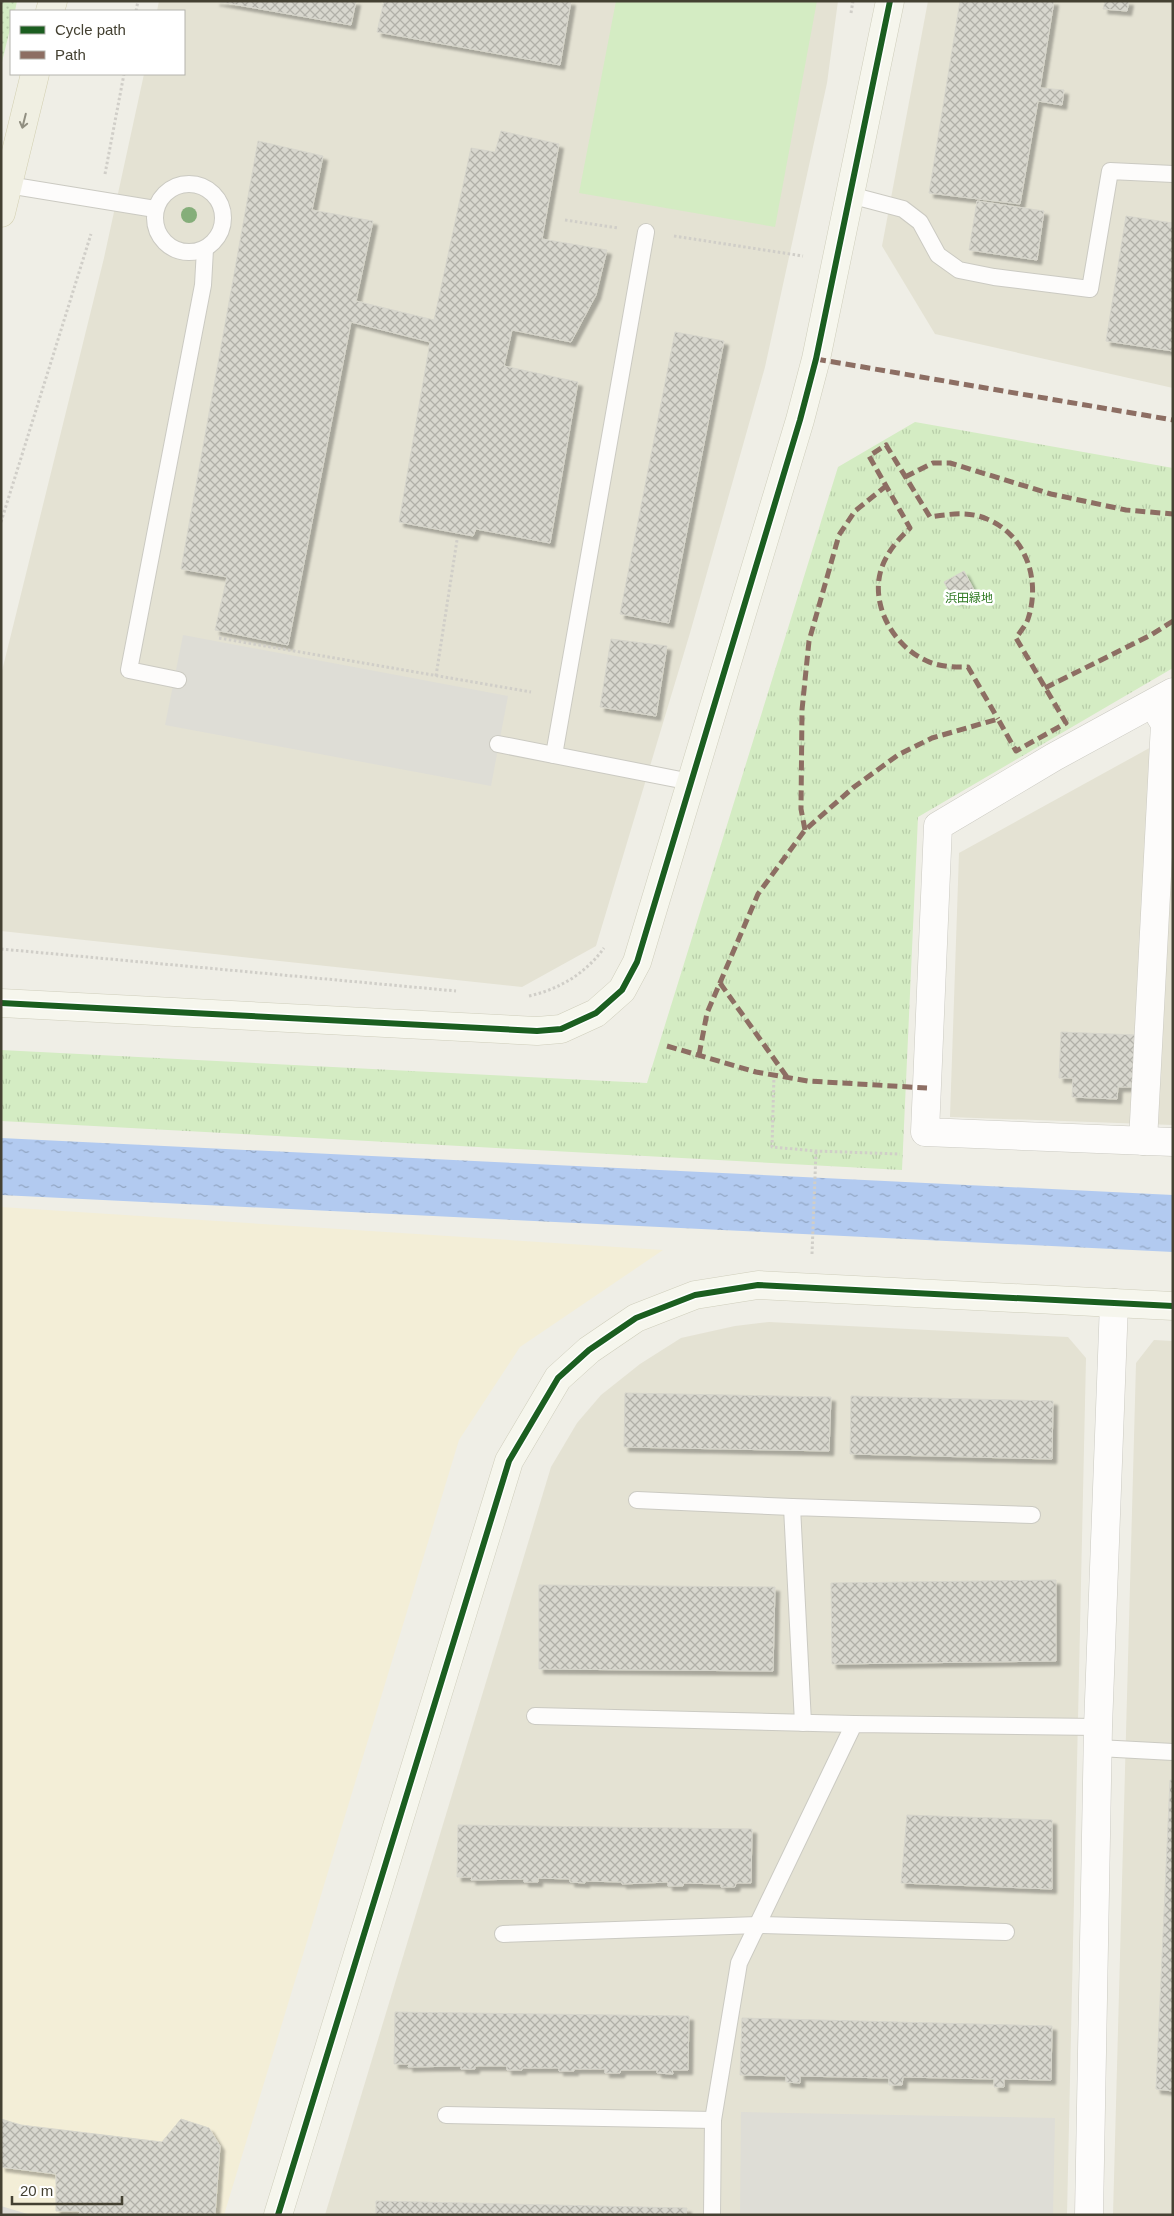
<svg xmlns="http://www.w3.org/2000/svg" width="1174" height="2216" font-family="Arial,'Noto Sans JP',sans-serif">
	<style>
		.residential { fill: #e4e2d3 }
		.commercial { fill: #f3eed7 }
		.grass { fill: url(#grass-dots) }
		.park { fill: url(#park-tufts) }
		.pitch { fill: #d4ecc3 }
		.parking { fill: #deddd6 }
		.water { fill: url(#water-ripples) }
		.building { fill: url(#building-cross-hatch); stroke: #d7d6cc; filter: url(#shadow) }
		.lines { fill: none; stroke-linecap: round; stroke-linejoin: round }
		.lane-casing { stroke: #cbcac2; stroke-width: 18 }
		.street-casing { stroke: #cbcac2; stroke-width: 29 }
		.secondary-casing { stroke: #cfcebc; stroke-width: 29 }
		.primary-casing { stroke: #d3d0b2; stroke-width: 29 }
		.path { stroke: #d0cec8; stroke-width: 3; stroke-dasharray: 2.5 2.5; stroke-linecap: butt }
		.lane { stroke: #fdfcfb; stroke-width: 16 }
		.street { stroke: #fdfcfb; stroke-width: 28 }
		.secondary { stroke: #f6f6ed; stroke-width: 28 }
		.primary { stroke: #f0efe2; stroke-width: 28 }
		.quiet { stroke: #8d6e63; stroke-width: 5; stroke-dasharray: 10 5; stroke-linecap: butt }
		.cycleway-casing { stroke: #fff; stroke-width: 9 }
		.cycleway { stroke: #1b5e20; stroke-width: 6 }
		.tree { fill: #85ae7a }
		.oneway { stroke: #918f81 }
		.labels { text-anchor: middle; stroke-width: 5; stroke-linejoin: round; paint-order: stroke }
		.park-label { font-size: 12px; fill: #2f7a22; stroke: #fff }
	</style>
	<defs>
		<pattern id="grass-dots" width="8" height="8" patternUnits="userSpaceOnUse" patternTransform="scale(1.25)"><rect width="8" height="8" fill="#d4ecc3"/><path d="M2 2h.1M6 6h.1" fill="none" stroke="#b7cca8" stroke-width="1.8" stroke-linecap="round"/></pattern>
		<pattern id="park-tufts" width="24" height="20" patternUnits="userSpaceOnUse" patternTransform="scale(1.25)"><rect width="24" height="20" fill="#d4ecc3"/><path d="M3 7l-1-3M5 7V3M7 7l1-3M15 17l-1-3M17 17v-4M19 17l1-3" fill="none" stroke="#b7cca8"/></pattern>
		<pattern id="water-ripples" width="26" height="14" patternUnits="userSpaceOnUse" patternTransform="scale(1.25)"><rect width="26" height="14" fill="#b2caf0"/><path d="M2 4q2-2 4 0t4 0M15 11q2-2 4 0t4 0" fill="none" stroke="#92a6c3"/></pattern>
		<pattern id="building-cross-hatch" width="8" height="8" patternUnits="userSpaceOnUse" patternTransform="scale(1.25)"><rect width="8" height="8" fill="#d8d7ce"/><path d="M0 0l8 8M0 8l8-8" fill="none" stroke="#b1b0a8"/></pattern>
		<filter id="shadow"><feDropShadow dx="4.5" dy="4.5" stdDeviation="1" flood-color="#0004"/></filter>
	</defs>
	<rect width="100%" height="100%" fill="#efeee6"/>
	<!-- residential -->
	<g class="residential">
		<polygon points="159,1 838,1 827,83 765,367 690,633 596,946 522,987 1,931 1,675 104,258 144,74 184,74 184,11 157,11"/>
		<polygon points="928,1 1173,1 1173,388 935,334 882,246"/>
		<polygon points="1173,735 1173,1125 950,1117 959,853"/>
		<polygon points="769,1322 1068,1337 1086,1358 1067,2215 325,2215 551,1467 577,1423 601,1395 640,1364 681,1338 735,1326"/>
		<polygon points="1154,1340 1173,1341 1173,2215 1113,2215 1136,1363"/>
	</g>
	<!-- commercial -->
	<polygon class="commercial" points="1,1207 663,1250 520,1347 459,1440 224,2215 1,2215"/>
	<!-- grass -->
	<polygon class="grass" points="1,1 17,1 15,11 11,11 11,25 1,66"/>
	<!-- park -->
	<polygon class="park" points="915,422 1173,468 1173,668 918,817 902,1170 1,1121 1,1050 647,1083 838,467"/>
	<!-- pitch -->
	<polygon class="pitch" points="616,1 817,1 775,227 579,193"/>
	<!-- parking -->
	<g class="parking">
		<polygon points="183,635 508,696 491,786 165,725"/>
		<polygon points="741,2112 1055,2118 1053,2215 740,2215"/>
		<polygon points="1,2206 31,2215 1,2215"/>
	</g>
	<!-- water -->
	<polygon class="water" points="1,1138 1173,1195 1173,1252 1,1195"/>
	<!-- building -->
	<g class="building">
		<polygon points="215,1 356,1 351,25"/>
		<polygon points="384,1 571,1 560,65 377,32"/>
		<polygon points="960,1 1054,1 1040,88 1064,90 1062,105 1038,101 1020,204 929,193"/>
		<polygon points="1105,1 1129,1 1127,11 1103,9"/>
		<polygon points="501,131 559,144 542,239 607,250 596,295 571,342 512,330 504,366 578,382 550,543 476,529 473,536 399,522 430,342 351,322 288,645 215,630 227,577 181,569 258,141 323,156 312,210 373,221 356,301 434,320 471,148 495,152"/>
		<polygon points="977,201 1044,211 1037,260 969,250"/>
		<polygon points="1126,216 1173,223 1173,351 1106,341"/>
		<polygon points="675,332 724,341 669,623 620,614"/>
		<polygon points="964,571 974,590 954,601 944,582"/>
		<polygon points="611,639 667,646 656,716 600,707"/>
		<polygon points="1061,1032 1137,1035 1135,1087 1118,1087 1117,1099 1072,1097 1073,1078 1059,1078"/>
		<polygon points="625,1393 831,1397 829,1451 624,1447"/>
		<polygon points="851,1396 1053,1401 1052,1459 850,1454"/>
		<polygon points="1056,1580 1056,1661 832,1664 831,1583"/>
		<polygon points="539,1585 775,1587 773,1671 539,1669"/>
		<polygon points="1173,1672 1173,1717 1172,1717"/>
		<polygon points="1170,1780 1173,1780 1173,2091 1156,2089"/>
		<polygon points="907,1815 1052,1820 1052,1889 901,1883"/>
		<polygon points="458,1825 752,1829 751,1883 736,1883 735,1887 721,1887 721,1884 684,1883 683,1886 668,1886 668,1882 622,1884 622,1882 585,1881 585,1883 570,1882 570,1879 538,1878 538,1882 524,1882 524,1879 471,1880 472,1877 457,1877"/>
		<polygon points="395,2012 689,2016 688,2070 672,2070 673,2074 657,2073 657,2070 621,2070 620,2073 605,2073 605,2069 574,2069 574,2071 559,2071 559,2068 522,2068 522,2070 507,2070 507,2066 475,2066 475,2069 461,2069 461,2066 408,2067 409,2064 394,2064"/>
		<polygon points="742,2018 1052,2026 1051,2080 1004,2079 1004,2087 994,2087 994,2079 903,2077 902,2085 889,2085 889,2078 800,2076 800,2083 786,2082 786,2076 740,2075"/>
		<polygon points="1,2119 21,2125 162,2142 181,2119 209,2128 220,2146 215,2215 79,2215 80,2211 56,2211 56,2174 1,2167"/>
		<polygon points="376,2201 687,2208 686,2215 376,2215"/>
	</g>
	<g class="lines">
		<defs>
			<g id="lane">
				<circle cx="189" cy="218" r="34"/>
				<polyline points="8,185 155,209"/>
				<polyline points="850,195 903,209 920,222 938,255 959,270 994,277 1090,289 1110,171 1173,174"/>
				<polyline points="178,680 129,670 203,285 205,249"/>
				<polyline points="498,744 691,782"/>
				<polyline points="554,755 646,232"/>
				<polyline points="637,1500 792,1507"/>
				<polyline points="535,1716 854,1724"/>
				<polyline points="803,1723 792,1507 1032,1515"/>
				<polyline points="1098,1748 1173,1752"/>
				<polyline points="503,1934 758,1925 1006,1932"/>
				<polyline points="446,2115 713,2120"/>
				<polyline points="712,2215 713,2120 739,1963 854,1724 1098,1727"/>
			</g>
			<g id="street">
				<polyline points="1173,692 1054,757 938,826 925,1132 1173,1142"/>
				<polyline points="1143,1141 1165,724 1153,704"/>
				<polyline points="1089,2215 1098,1727 1114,1303"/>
			</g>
			<g id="secondary">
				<polyline points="1,1003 537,1031 561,1029 596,1013 622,990 637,962 800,420 816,359 890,1"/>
				<polyline points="278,2215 509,1461 558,1378 589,1350 636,1318 695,1295 758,1285 1173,1306"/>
			</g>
			<g id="primary">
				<polyline points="50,11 53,1"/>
				<polyline points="1,213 35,74"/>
			</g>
		</defs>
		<!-- lane casing -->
		<use href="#lane" class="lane-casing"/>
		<!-- street casing -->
		<use href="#street" class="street-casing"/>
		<!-- secondary casing -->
		<use href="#secondary" class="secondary-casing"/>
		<!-- primary casing -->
		<use href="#primary" class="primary-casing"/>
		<!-- path -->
		<g class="path">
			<polyline points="136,11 138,1"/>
			<polyline points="851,13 853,1"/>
			<polyline points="105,174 124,74"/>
			<polyline points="565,220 618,228"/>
			<polyline points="674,236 803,256"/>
			<polyline points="1,522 91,234"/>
			<polyline points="219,638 531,692"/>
			<polyline points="436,676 457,540"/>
			<polyline points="1,949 456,991"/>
			<path d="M529 996C560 989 586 973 604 948"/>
			<polyline points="774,1075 772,1147 816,1151 900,1154"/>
			<polyline points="812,1254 816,1151"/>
		</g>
		<!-- lane -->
		<use href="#lane" class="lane"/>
		<!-- street -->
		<use href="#street" class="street"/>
		<!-- secondary -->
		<use href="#secondary" class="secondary"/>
		<!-- primary -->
		<use href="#primary" class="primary"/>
		<!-- quiet -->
		<g class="quiet">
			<polyline points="816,359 1173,420"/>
			<polyline points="905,477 933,463 950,463 1051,494 1126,510 1173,514"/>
			<polyline points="1045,688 1151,635 1173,621"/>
			<polyline points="805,830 801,809 802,710 809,641 839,535 855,511 886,486"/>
			<polyline points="720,983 787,1077"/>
			<polyline points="667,1046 756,1072 808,1081 927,1088"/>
			<path d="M699 1055 707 1013 758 894 805 830 854 787 898 755 932 738 998 719 1016 751 1066 723 1016 638C1020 632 1026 625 1028 619 1041 580 1026 535 987 519 969 511 949 514 930 517L886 445 869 456 910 528C901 537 892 546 886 558 865 596 890 645 927 661 940 667 954 667 968 667L998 719"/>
		</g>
		<defs>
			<g id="cycleway">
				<polyline points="1,1003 537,1031 561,1029 596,1013 622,990 637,962 800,420 816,359 890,1"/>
				<polyline points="278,2215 509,1461 558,1378 589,1350 636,1318 695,1295 758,1285 1173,1306"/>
			</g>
		</defs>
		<!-- cycleway casing -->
		<use href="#cycleway" class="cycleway-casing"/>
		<!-- cycleway -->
		<use href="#cycleway" class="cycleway"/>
	</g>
	<!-- trees -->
	<circle class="tree" cx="189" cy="215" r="8"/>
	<!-- one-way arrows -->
	<defs><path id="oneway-shaft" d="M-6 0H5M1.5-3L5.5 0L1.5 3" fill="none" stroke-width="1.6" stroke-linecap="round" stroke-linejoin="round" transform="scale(1.25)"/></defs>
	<use class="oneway" href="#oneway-shaft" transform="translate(24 121) rotate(104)"/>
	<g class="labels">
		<!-- park labels -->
		<g class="park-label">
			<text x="969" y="602">浜田緑地</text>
		</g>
	</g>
	<!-- border -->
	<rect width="1174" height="2216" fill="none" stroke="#444132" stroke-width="5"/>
	<!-- legend -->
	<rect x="10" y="10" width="175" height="65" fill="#ffffff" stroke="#b4b3ad"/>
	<rect x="20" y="26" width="25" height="8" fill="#1b5e20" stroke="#b4b3ad"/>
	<text x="55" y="35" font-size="15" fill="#444132">Cycle path</text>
	<rect x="20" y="51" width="25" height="8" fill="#8d6e63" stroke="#b4b3ad"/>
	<text x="55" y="60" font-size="15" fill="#444132">Path</text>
	<!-- scale -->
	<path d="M12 2196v8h110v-8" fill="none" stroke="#444132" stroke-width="2.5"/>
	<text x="20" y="2196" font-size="15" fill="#444132" stroke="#ffffff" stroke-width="4" paint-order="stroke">20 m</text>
</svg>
